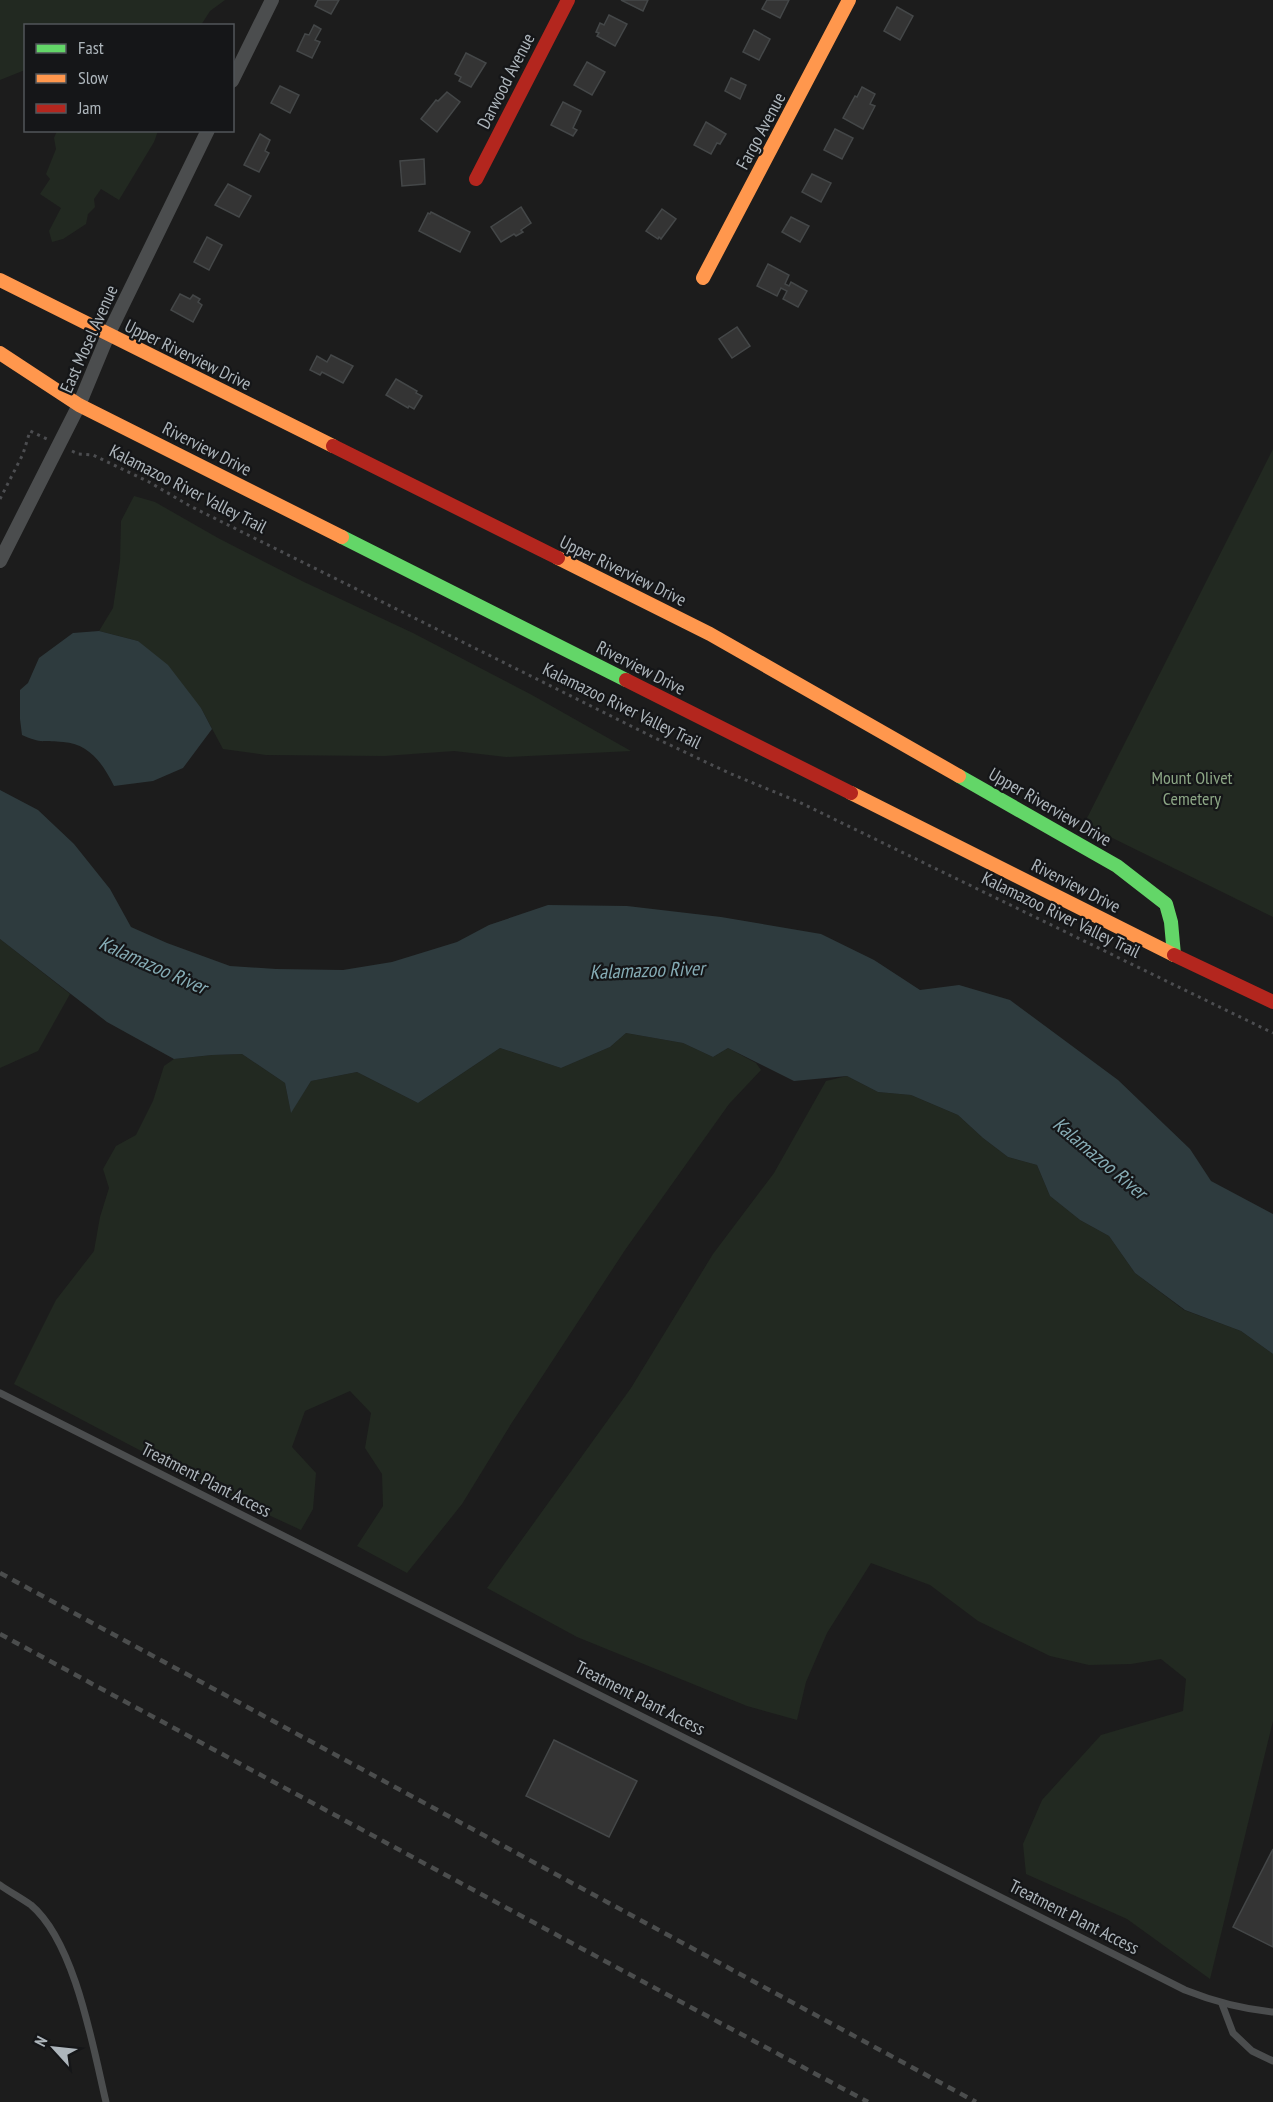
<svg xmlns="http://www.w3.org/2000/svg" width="1273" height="2102" font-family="'PT Sans Narrow',sans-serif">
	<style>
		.green { fill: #222921 }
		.water { fill: #2e3b3e }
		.building { fill: #343434; stroke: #444748; stroke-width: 1.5 }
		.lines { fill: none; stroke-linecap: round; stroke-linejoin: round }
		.path { stroke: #4c4d50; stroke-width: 3; stroke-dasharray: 3 4.5; stroke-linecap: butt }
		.lane { stroke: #4b4d4e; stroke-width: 7 }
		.street { stroke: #4b4d4e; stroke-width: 14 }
		.fast { stroke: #63d668; stroke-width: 14 }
		.slow { stroke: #ff974d; stroke-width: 14 }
		.jam { stroke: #b3261e; stroke-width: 14 }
		.rail { stroke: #4b4d4d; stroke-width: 4.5; stroke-dasharray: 8 6; stroke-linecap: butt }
		.labels { text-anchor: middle; stroke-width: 4.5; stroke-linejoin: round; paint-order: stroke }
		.street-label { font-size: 18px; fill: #aeb6bc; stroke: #151618 }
		.park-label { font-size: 18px; fill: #8ca685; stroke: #151618 }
		.water-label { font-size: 20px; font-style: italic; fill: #86acb5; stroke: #151618 }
	</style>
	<rect width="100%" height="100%" fill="#1c1c1c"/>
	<!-- green -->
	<g class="green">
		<polygon points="0,0 225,0 210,11 201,25 26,26 25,72 25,70 0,80"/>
		<polygon points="57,131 158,131 154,142 119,200 101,189 94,199 95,207 88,214 86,224 63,239 52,242 49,231 61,208 40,194 50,179 46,174 56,149 54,138"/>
		<polygon points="1273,449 1273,917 1084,824"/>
		<polygon points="134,496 155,502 218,538 302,581 413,633 532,695 631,751 506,757 454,751 384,756 266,755 223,749 201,708 138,641 99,631 113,608 120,561 121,521"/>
		<polygon points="0,939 70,994 38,1051 0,1068"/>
		<polygon points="626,1033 683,1043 713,1057 728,1048 756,1063 761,1070 729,1104 625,1250 511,1424 462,1504 407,1573 357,1546 383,1506 382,1474 365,1448 371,1413 350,1391 305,1411 292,1447 316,1473 313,1509 301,1530 221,1493 14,1384 56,1300 94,1251 100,1217 109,1188 103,1169 116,1146 136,1135 153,1101 164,1066 174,1059 212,1055 242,1054 285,1083 291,1112 311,1081 357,1072 418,1103 500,1048 561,1068 610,1047"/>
		<polygon points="847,1076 878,1092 911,1095 958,1115 983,1138 1008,1157 1037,1165 1050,1196 1080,1220 1109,1236 1135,1273 1184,1310 1241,1331 1273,1354 1273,1721 1210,1979 1127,1919 1026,1874 1023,1844 1042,1800 1101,1735 1183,1711 1186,1679 1161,1659 1131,1664 1089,1665 1050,1656 978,1621 930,1585 871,1563 827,1633 806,1682 797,1720 747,1706 577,1637 487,1588 631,1388 713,1254 774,1173 826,1081"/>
	</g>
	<!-- water -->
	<g class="water">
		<path d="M99 631 138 641 168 665 201 708 212 729 183 768 153 781 114 786C103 764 90 744 63 742 45 740 41 744 22 735L20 719V690L28 683 39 658 73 633Z"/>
		<polygon points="0,790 38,810 74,844 110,889 131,927 167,943 230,966 276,969 343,970 392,962 457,942 489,925 548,905 627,906 721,917 821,934 874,960 920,990 959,985 1010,1000 1118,1080 1190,1149 1211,1181 1273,1214 1273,1354 1241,1331 1185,1310 1135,1273 1109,1236 1080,1220 1050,1196 1037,1165 1008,1157 983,1138 958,1115 911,1095 878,1092 847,1076 794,1081 728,1048 713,1057 683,1043 626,1033 610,1047 561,1068 500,1048 418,1103 357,1072 311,1081 291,1113 285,1083 242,1054 212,1055 174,1059 107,1022 0,939"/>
	</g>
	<!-- building -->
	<g class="building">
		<polygon points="318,0 339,0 331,14 315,6"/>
		<polygon points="621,0 648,0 643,11"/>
		<polygon points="767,0 789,0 780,18 762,9"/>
		<polygon points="897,7 913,16 900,40 884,31"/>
		<polygon points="609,15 627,24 615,46 597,36 599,33 596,32 600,23 604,25"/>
		<polygon points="314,25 321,29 315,40 320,42 312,58 297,51 305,34 309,35"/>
		<polygon points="754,30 770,39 759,60 743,52"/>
		<polygon points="466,53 486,63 471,87 459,81 461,77 455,74"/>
		<polygon points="587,62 605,72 592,95 574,85"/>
		<polygon points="731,78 746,85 740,99 725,91"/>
		<polygon points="280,86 299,95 290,113 271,103"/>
		<polygon points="862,87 875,94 870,104 875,106 863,129 843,118 855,96 857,97"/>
		<polygon points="447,92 460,102 437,132 421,119 436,100 438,101"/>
		<polygon points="563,102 581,111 573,128 577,130 573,136 551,125"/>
		<polygon points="706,122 726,134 720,144 717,143 711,154 694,145"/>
		<polygon points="835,129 853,138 842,159 824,150"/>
		<polygon points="260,134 270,140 265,151 269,153 259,172 244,165"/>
		<polygon points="424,159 425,184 402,186 400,161"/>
		<polygon points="812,174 831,183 821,202 802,192"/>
		<polygon points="228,184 251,196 239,217 215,205"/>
		<polygon points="521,207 531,223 521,230 523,232 516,236 514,234 501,242 491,227"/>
		<polygon points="662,209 676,219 661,239 659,237 658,239 646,231"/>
		<polygon points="431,212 470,232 460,252 419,231 428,213 430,214"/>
		<polygon points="791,217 809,226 800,242 782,232"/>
		<polygon points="207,237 222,245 209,270 194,262"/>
		<polygon points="768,264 789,275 785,284 789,286 791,282 807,291 798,307 783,299 787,291 781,288 777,296 757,286"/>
		<polygon points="180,294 190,299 193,295 200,299 198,302 202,305 193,322 171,310"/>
		<polygon points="737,327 750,346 732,358 719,339"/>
		<polygon points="331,355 353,366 343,383 322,372 320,375 310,370 317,356 327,362"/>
		<polygon points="396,379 417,391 416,393 422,396 414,409 409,406 408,408 386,395"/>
		<polygon points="554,1740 637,1781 609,1837 526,1796"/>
		<polygon points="1273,1849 1273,1947 1233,1927"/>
	</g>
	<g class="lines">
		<!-- path -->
		<g class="path">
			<polyline points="72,451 78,454 93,455 149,482 190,506 651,736 729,773 799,802 1273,1033"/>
			<polyline points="0,499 23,454 30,431 47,439"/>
		</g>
		<!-- lane -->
		<g class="lane">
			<path d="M0 1393 1185 1990C1215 2002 1242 2009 1273 2012"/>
			<path d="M0 1885C10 1892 21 1898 31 1905 75 1942 93 2047 106 2102"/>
			<polyline points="1222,2004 1233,2033 1252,2051 1273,2061"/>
		</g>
		<!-- street -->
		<g class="street">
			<polyline points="232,81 272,0"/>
			<polyline points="0,561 79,405 108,335 208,130"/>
		</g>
		<!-- fast -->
		<g class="fast">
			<polyline points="342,537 626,680"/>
			<polyline points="959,776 1117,866 1166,904 1171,922 1174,955"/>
		</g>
		<!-- slow -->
		<g class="slow">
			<polyline points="703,278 849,0"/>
			<polyline points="0,280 333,446"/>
			<polyline points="0,353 79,405 342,537"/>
			<polyline points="558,558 710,634 959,776"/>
			<polyline points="851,793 1174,955"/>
		</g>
		<!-- jam -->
		<g class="jam">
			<polyline points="476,179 568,0"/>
			<polyline points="333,446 558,558"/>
			<polyline points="626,680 851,793"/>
			<polyline points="1174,955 1273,1002"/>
		</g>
		<!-- rail -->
		<g class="rail">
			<polyline points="0,1573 976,2102"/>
			<polyline points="0,1634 653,1987 868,2102"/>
		</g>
	</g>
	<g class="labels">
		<!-- street labels -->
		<g class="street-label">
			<text transform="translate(506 81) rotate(-63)" y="6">Darwood Avenue</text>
			<text transform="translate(761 131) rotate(-62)" y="6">Fargo Avenue</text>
			<text transform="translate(89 339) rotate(-66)" y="6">East Mosel Avenue</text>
			<text transform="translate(188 355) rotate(26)" y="6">Upper Riverview Drive</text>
			<text transform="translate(207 449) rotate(27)" y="6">Riverview Drive</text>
			<text transform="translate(188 489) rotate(27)" y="6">Kalamazoo River Valley Trail</text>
			<text transform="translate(623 571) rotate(26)" y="6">Upper Riverview Drive</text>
			<text transform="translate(641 668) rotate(27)" y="6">Riverview Drive</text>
			<text transform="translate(622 706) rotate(26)" y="6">Kalamazoo River Valley Trail</text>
			<text transform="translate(1050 807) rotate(30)" y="6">Upper Riverview Drive</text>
			<text transform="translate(1076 886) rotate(27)" y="6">Riverview Drive</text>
			<text transform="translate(1061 915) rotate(26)" y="6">Kalamazoo River Valley Trail</text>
			<text transform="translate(206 1480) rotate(27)" y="6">Treatment Plant Access</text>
			<text transform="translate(640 1698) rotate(27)" y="6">Treatment Plant Access</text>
			<text transform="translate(1074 1917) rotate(27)" y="6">Treatment Plant Access</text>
		</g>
		<!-- park labels -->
		<g class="park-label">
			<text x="1192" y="784">Mount Olivet<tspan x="1192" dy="21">Cemetery</tspan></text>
		</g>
		<!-- water labels -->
		<g class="water-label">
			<text transform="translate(153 965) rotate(24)" y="7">Kalamazoo River</text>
			<text transform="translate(647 970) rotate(-2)" y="7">Kalamazoo River</text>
			<text transform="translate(1100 1158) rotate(40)" y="7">Kalamazoo River</text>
		</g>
	</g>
	<!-- legend -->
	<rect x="24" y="24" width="210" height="108" fill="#151618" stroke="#52565a" stroke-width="1.5"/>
	<rect x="36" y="44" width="30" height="9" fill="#63d668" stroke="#52565a" stroke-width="1.5"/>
	<text x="78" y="54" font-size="18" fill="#aeb6bc">Fast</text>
	<rect x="36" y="74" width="30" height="9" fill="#ff974d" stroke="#52565a" stroke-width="1.5"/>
	<text x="78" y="84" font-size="18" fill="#aeb6bc">Slow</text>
	<rect x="36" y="104" width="30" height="9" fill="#b3261e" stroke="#52565a" stroke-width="1.5"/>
	<text x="78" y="114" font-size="18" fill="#aeb6bc">Jam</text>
	<!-- north arrow -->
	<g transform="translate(54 2048) rotate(297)" stroke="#151618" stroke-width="4.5" paint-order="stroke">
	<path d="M0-4.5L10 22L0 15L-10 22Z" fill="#aeb6bc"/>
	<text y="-9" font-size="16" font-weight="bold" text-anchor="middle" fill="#aeb6bc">N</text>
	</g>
</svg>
